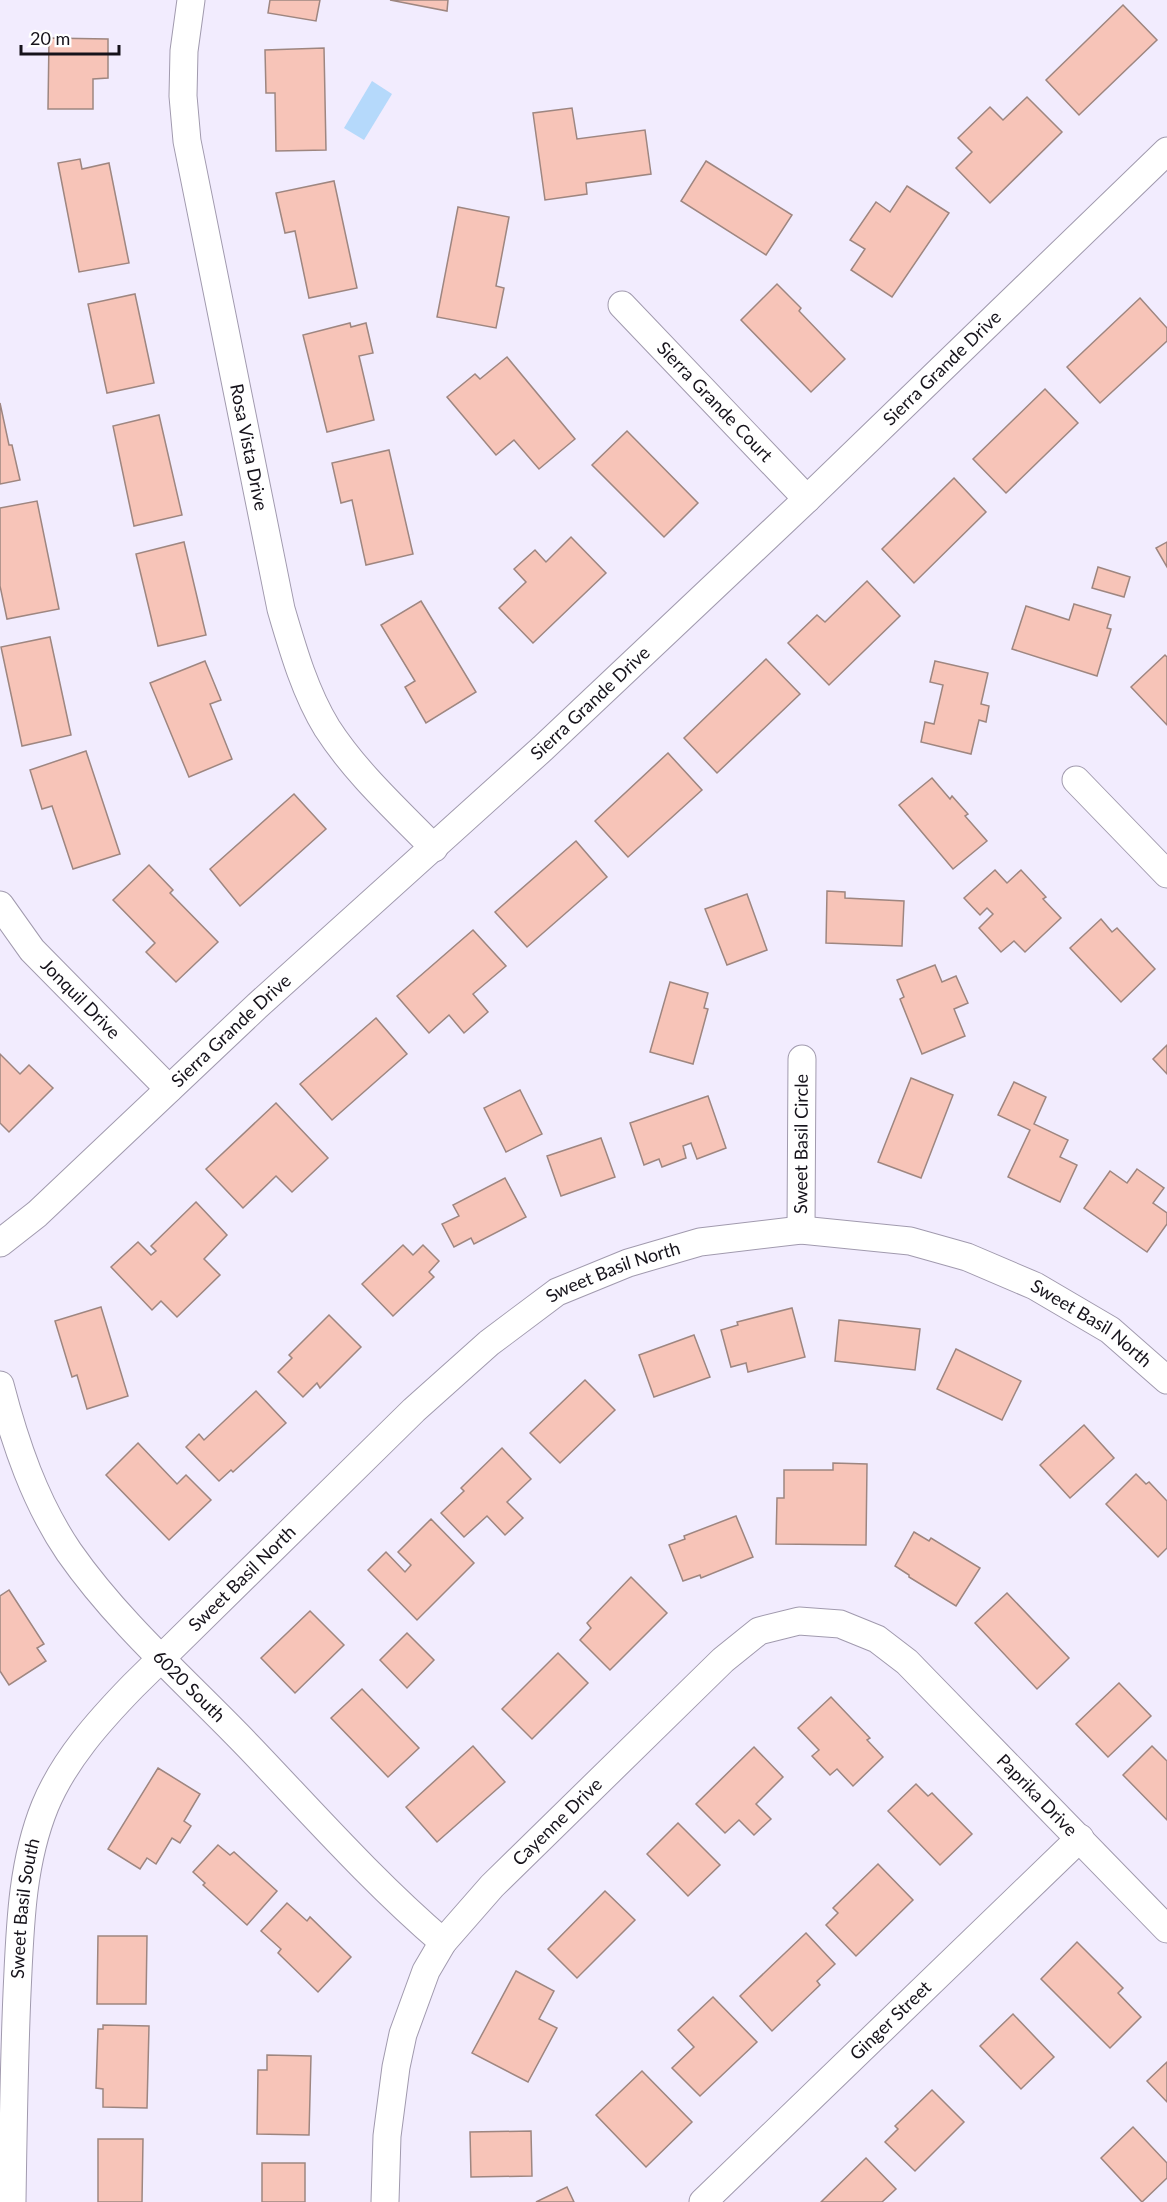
<svg xmlns="http://www.w3.org/2000/svg" width="1167" height="2202" font-family="Lato,sans-serif">
	<style>
		.water { fill: #b5d9fb }
		.building { fill: #f7c4b8; stroke: #9e8680; stroke-width: 1.5 }
		.lines { fill: none; stroke-linecap: round; stroke-linejoin: round }
		.street-casing { stroke: #a19aae; stroke-width: 29 }
		.street { stroke: #fff; stroke-width: 27 }
		.labels { text-anchor: middle; stroke-width: 4.5; stroke-linejoin: round; paint-order: stroke }
		.street-label { font-size: 18px; fill: #16131b; stroke: #fff }
	</style>
	<rect width="100%" height="100%" fill="#f2ecfe"/>
	<!-- water -->
	<polygon class="water" points="372,81 392,94 364,140 344,128"/>
	<!-- building -->
	<g class="building">
		<polygon points="270,0 320,0 316,21 268,13"/>
		<polygon points="390,0 448,0 447,11"/>
		<polygon points="1123,5 1157,40 1079,115 1046,80"/>
		<polygon points="49,38 108,39 108,78 93,79 93,109 48,109"/>
		<polygon points="324,48 326,150 276,151 275,93 266,93 265,50"/>
		<polygon points="1027,97 1062,132 990,203 956,168 972,152 958,138 990,107 1003,120"/>
		<polygon points="572,108 577,139 645,130 651,174 586,183 587,194 545,200 533,113"/>
		<polygon points="80,159 82,169 109,163 129,263 79,272 58,163"/>
		<polygon points="706,161 792,215 766,255 681,201"/>
		<polygon points="334,181 357,288 309,298 295,231 285,233 276,193"/>
		<polygon points="907,186 949,213 892,297 851,270 865,249 850,240 876,202 890,212"/>
		<polygon points="458,207 509,217 496,286 504,288 496,328 437,317"/>
		<polygon points="777,284 801,308 799,311 845,359 811,392 741,320"/>
		<polygon points="135,294 154,383 107,393 88,304"/>
		<polygon points="1140,298 1167,328 1167,341 1100,403 1067,367"/>
		<polygon points="350,323 351,327 366,323 373,353 359,356 374,420 327,432 303,335"/>
		<polygon points="507,357 575,439 539,469 514,440 496,455 447,397 475,374 480,379"/>
		<polygon points="1045,389 1078,423 1006,493 973,459"/>
		<polygon points="0,403 9,445 12,445 20,480 0,484"/>
		<polygon points="159,415 182,515 134,526 113,426"/>
		<polygon points="627,431 698,503 664,537 592,465"/>
		<polygon points="389,450 413,554 366,565 352,500 341,503 332,463"/>
		<polygon points="954,478 986,512 914,583 882,549"/>
		<polygon points="37,501 59,609 7,619 0,586 0,508"/>
		<polygon points="571,537 606,573 533,643 499,608 526,582 514,569 535,550 546,562"/>
		<polygon points="184,542 206,635 158,646 136,554"/>
		<polygon points="1167,542 1167,567 1156,548"/>
		<polygon points="1098,567 1130,577 1124,597 1092,588"/>
		<polygon points="867,581 900,616 829,685 788,643 817,615 825,622"/>
		<polygon points="421,601 476,692 426,723 405,687 415,681 381,625"/>
		<polygon points="1074,604 1111,615 1107,628 1111,629 1097,676 1012,649 1026,606 1069,620"/>
		<polygon points="50,637 71,735 22,746 1,647"/>
		<polygon points="1165,655 1167,657 1167,725 1131,687"/>
		<polygon points="766,659 800,694 717,773 684,738"/>
		<polygon points="205,661 221,700 210,704 232,759 189,777 150,683"/>
		<polygon points="935,661 988,673 981,704 989,706 986,722 979,720 971,754 921,742 925,722 934,724 943,685 930,682"/>
		<polygon points="86,751 120,854 73,869 52,806 42,809 30,770"/>
		<polygon points="668,753 702,790 628,857 595,821"/>
		<polygon points="932,778 950,799 952,796 968,814 965,816 987,841 953,869 899,805"/>
		<polygon points="294,794 326,829 240,906 210,869"/>
		<polygon points="576,841 607,877 527,947 495,912"/>
		<polygon points="149,865 173,890 170,893 218,942 176,982 146,952 155,943 113,900"/>
		<polygon points="995,870 1007,883 1021,870 1046,897 1043,899 1061,918 1025,952 1014,941 1001,952 979,928 993,914 987,908 980,915 964,898"/>
		<polygon points="827,891 845,892 845,898 904,901 902,946 826,943"/>
		<polygon points="747,894 767,950 727,965 705,909"/>
		<polygon points="1101,919 1112,932 1117,928 1155,969 1121,1002 1070,948"/>
		<polygon points="473,930 506,966 473,994 488,1012 464,1033 449,1015 429,1033 397,996"/>
		<polygon points="935,965 942,982 956,976 968,1003 954,1009 965,1036 922,1054 900,999 904,997 897,980"/>
		<polygon points="670,982 708,993 704,1008 708,1009 693,1064 650,1052"/>
		<polygon points="376,1018 407,1054 332,1120 300,1084"/>
		<polygon points="1167,1045 1167,1074 1153,1059"/>
		<polygon points="0,1054 20,1074 29,1065 53,1088 9,1132 0,1123"/>
		<polygon points="911,1078 953,1095 921,1178 878,1162"/>
		<polygon points="1014,1082 1046,1097 1034,1124 1068,1140 1060,1157 1077,1165 1060,1202 1008,1177 1030,1130 998,1115"/>
		<polygon points="520,1090 542,1134 506,1152 484,1108"/>
		<polygon points="708,1096 726,1148 697,1159 691,1143 683,1146 686,1158 662,1167 659,1159 644,1165 630,1123"/>
		<polygon points="276,1103 328,1158 292,1192 276,1176 243,1208 206,1169"/>
		<polygon points="601,1138 615,1177 561,1196 547,1156"/>
		<polygon points="1137,1169 1164,1188 1153,1203 1167,1213 1167,1224 1147,1252 1084,1208 1110,1171 1127,1183"/>
		<polygon points="505,1178 526,1217 474,1244 471,1238 454,1247 442,1224 459,1216 453,1205"/>
		<polygon points="196,1202 227,1235 204,1259 220,1275 177,1317 161,1301 152,1310 111,1267 138,1242 151,1255 156,1251 151,1246"/>
		<polygon points="403,1245 413,1255 423,1245 439,1261 429,1272 434,1277 393,1316 362,1284"/>
		<polygon points="101,1307 128,1396 87,1409 77,1375 72,1377 55,1321"/>
		<polygon points="792,1308 805,1357 748,1372 746,1363 731,1367 721,1330 738,1325 737,1322"/>
		<polygon points="329,1315 361,1347 320,1388 317,1383 303,1397 278,1372 292,1358 289,1355"/>
		<polygon points="839,1320 920,1329 915,1370 835,1361"/>
		<polygon points="694,1335 710,1377 654,1397 639,1355"/>
		<polygon points="956,1349 1021,1381 1002,1420 937,1389"/>
		<polygon points="585,1380 615,1410 560,1463 530,1433"/>
		<polygon points="256,1391 286,1423 233,1472 231,1470 219,1481 186,1447 199,1434 204,1440"/>
		<polygon points="1084,1425 1114,1458 1070,1498 1040,1465"/>
		<polygon points="138,1443 177,1484 186,1475 211,1500 169,1540 106,1475"/>
		<polygon points="502,1448 531,1479 507,1502 523,1518 505,1535 487,1516 464,1537 441,1513 464,1491 461,1488"/>
		<polygon points="833,1463 867,1464 866,1545 776,1544 777,1498 784,1498 784,1470 833,1470"/>
		<polygon points="1136,1474 1146,1484 1149,1482 1167,1501 1167,1548 1158,1557 1106,1504"/>
		<polygon points="736,1516 753,1557 701,1578 700,1575 683,1581 669,1545 685,1539 684,1536"/>
		<polygon points="431,1519 474,1563 417,1620 368,1570 386,1552 405,1572 411,1565 398,1552"/>
		<polygon points="914,1532 929,1541 931,1538 980,1568 956,1606 909,1577 909,1575 895,1566"/>
		<polygon points="631,1577 667,1613 610,1670 580,1640 591,1628 587,1623"/>
		<polygon points="9,1590 44,1644 37,1648 46,1661 9,1685 0,1671 0,1596"/>
		<polygon points="1007,1593 1069,1658 1037,1689 975,1623"/>
		<polygon points="310,1611 344,1645 295,1693 261,1658"/>
		<polygon points="407,1633 434,1660 407,1688 380,1660"/>
		<polygon points="558,1653 588,1683 532,1739 502,1709"/>
		<polygon points="1119,1683 1151,1716 1108,1757 1076,1724"/>
		<polygon points="362,1689 419,1748 388,1777 331,1718"/>
		<polygon points="831,1697 870,1738 867,1740 883,1757 853,1786 837,1769 830,1775 812,1756 819,1750 798,1728"/>
		<polygon points="473,1746 505,1782 437,1842 406,1807"/>
		<polygon points="1152,1746 1167,1761 1167,1820 1123,1775"/>
		<polygon points="754,1747 783,1777 756,1804 771,1819 754,1835 739,1820 725,1833 696,1804"/>
		<polygon points="158,1768 200,1794 184,1821 191,1826 180,1843 172,1838 156,1864 147,1858 140,1869 108,1849"/>
		<polygon points="916,1784 928,1796 932,1793 972,1834 940,1865 888,1811"/>
		<polygon points="678,1823 720,1865 688,1896 647,1854"/>
		<polygon points="218,1845 230,1855 234,1852 277,1891 247,1925 203,1885 205,1883 193,1872"/>
		<polygon points="878,1864 913,1900 856,1956 826,1925 838,1913 833,1908"/>
		<polygon points="605,1891 635,1920 577,1978 548,1949"/>
		<polygon points="287,1903 307,1921 310,1917 351,1957 318,1992 278,1953 281,1949 261,1931"/>
		<polygon points="806,1933 835,1964 817,1981 820,1985 772,2031 740,1996"/>
		<polygon points="98,1936 147,1936 146,2004 97,2004"/>
		<polygon points="1077,1942 1123,1988 1118,1993 1141,2017 1110,2048 1041,1979"/>
		<polygon points="516,1971 554,1991 539,2019 557,2028 528,2082 472,2053"/>
		<polygon points="713,1997 757,2042 700,2096 672,2068 694,2047 678,2030"/>
		<polygon points="1013,2014 1054,2057 1021,2089 980,2046"/>
		<polygon points="103,2025 149,2026 147,2108 103,2107 103,2089 96,2088 98,2029 103,2029"/>
		<polygon points="267,2055 311,2056 309,2135 257,2134 258,2070 267,2070"/>
		<polygon points="1167,2062 1167,2102 1147,2081"/>
		<polygon points="642,2071 692,2122 646,2167 596,2115"/>
		<polygon points="932,2090 964,2122 915,2171 885,2142 898,2129 895,2126"/>
		<polygon points="1133,2127 1167,2163 1167,2178 1142,2202 1101,2158"/>
		<polygon points="531,2131 532,2176 471,2177 470,2132"/>
		<polygon points="98,2139 143,2139 142,2202 98,2202"/>
		<polygon points="866,2158 896,2189 882,2202 821,2202"/>
		<rect x="262" y="2163" width="43" height="39"/>
		<polygon points="567,2187 574,2202 536,2202"/>
	</g>
	<g class="lines">
		<defs>
			<g id="street">
				<path id="s1" d="M191 0 184 51 183 96 187 141 281 609C293 650 305 692 327 728 356 773 397 810 434 848"/>
				<path id="s2" d="M622 305 807 499"/>
				<polyline points="1076,780 1167,874"/>
				<path id="s3" d="M0 905 32 950 169 1089"/>
				<path id="s4" d="M801 1230 802 1059"/>
				<path id="s5" d="M0 1243 37 1214 257 1006 543 748 807 499 1167 151"/>
				<path id="s6" d="M0 1385C15 1443 35 1502 69 1552 120 1625 189 1684 251 1749 313 1814 374 1883 443 1942"/>
				<path id="s7" d="M12 2202C13 2132 14 2063 17 1993 20 1930 21 1865 45 1806 64 1760 99 1721 133 1686L414 1410 489 1343 557 1292 628 1263 700 1242 801 1230 910 1241 967 1257 1035 1286 1110 1330 1167 1380"/>
				<path id="s8" d="M385 2202 387 2136 396 2067 403 2034 426 1971 443 1942 492 1886 723 1660 759 1631 799 1621 840 1624 877 1639 907 1662 1167 1929"/>
				<path id="s9" d="M703 2202 1080 1838"/>
			</g>
		</defs>
		<!-- street casing -->
		<use href="#street" class="street-casing"/>
		<!-- street -->
		<use href="#street" class="street"/>
	</g>
	<g class="labels">
		<!-- street labels -->
		<g class="street-label">
			<text dy="6" stroke="none"><textPath href="#s5" startOffset="1286">Sierra Grande Drive</textPath></text>
			<text dy="6" stroke="none"><textPath href="#s2" startOffset="134">Sierra Grande Court</textPath></text>
			<text dy="6" stroke="none"><textPath href="#s1" startOffset="454">Rosa Vista Drive</textPath></text>
			<text dy="6" stroke="none"><textPath href="#s5" startOffset="800">Sierra Grande Drive</textPath></text>
			<text dy="6" stroke="none"><textPath href="#s3" startOffset="124">Jonquil Drive</textPath></text>
			<text dy="6" stroke="none"><textPath href="#s5" startOffset="314">Sierra Grande Drive</textPath></text>
			<text dy="6" stroke="none"><textPath href="#s4" startOffset="86">Sweet Basil Circle</textPath></text>
			<text dy="6" stroke="none"><textPath href="#s7" startOffset="1188">Sweet Basil North</textPath></text>
			<text dy="6" stroke="none"><textPath href="#s7" startOffset="1692">Sweet Basil North</textPath></text>
			<text dy="6" stroke="none"><textPath href="#s7" startOffset="702">Sweet Basil North</textPath></text>
			<text dy="6" stroke="none"><textPath href="#s6" startOffset="362">6020 South</textPath></text>
			<text dy="6" stroke="none"><textPath href="#s8" startOffset="1060">Paprika Drive</textPath></text>
			<text dy="6" stroke="none"><textPath href="#s8" startOffset="436">Cayenne Drive</textPath></text>
			<text dy="6" stroke="none"><textPath href="#s7" startOffset="294">Sweet Basil South</textPath></text>
			<text dy="6" stroke="none"><textPath href="#s9" startOffset="261">Ginger Street</textPath></text>
		</g>
	</g>
	<!-- scale -->
	<path d="M21 45v9h98v-9" fill="none" stroke="#16131b" stroke-width="3"/>
	<text x="30" y="45" font-size="18" fill="#16131b" stroke="#ffffff" stroke-width="4.5" paint-order="stroke">20 m</text>
</svg>
